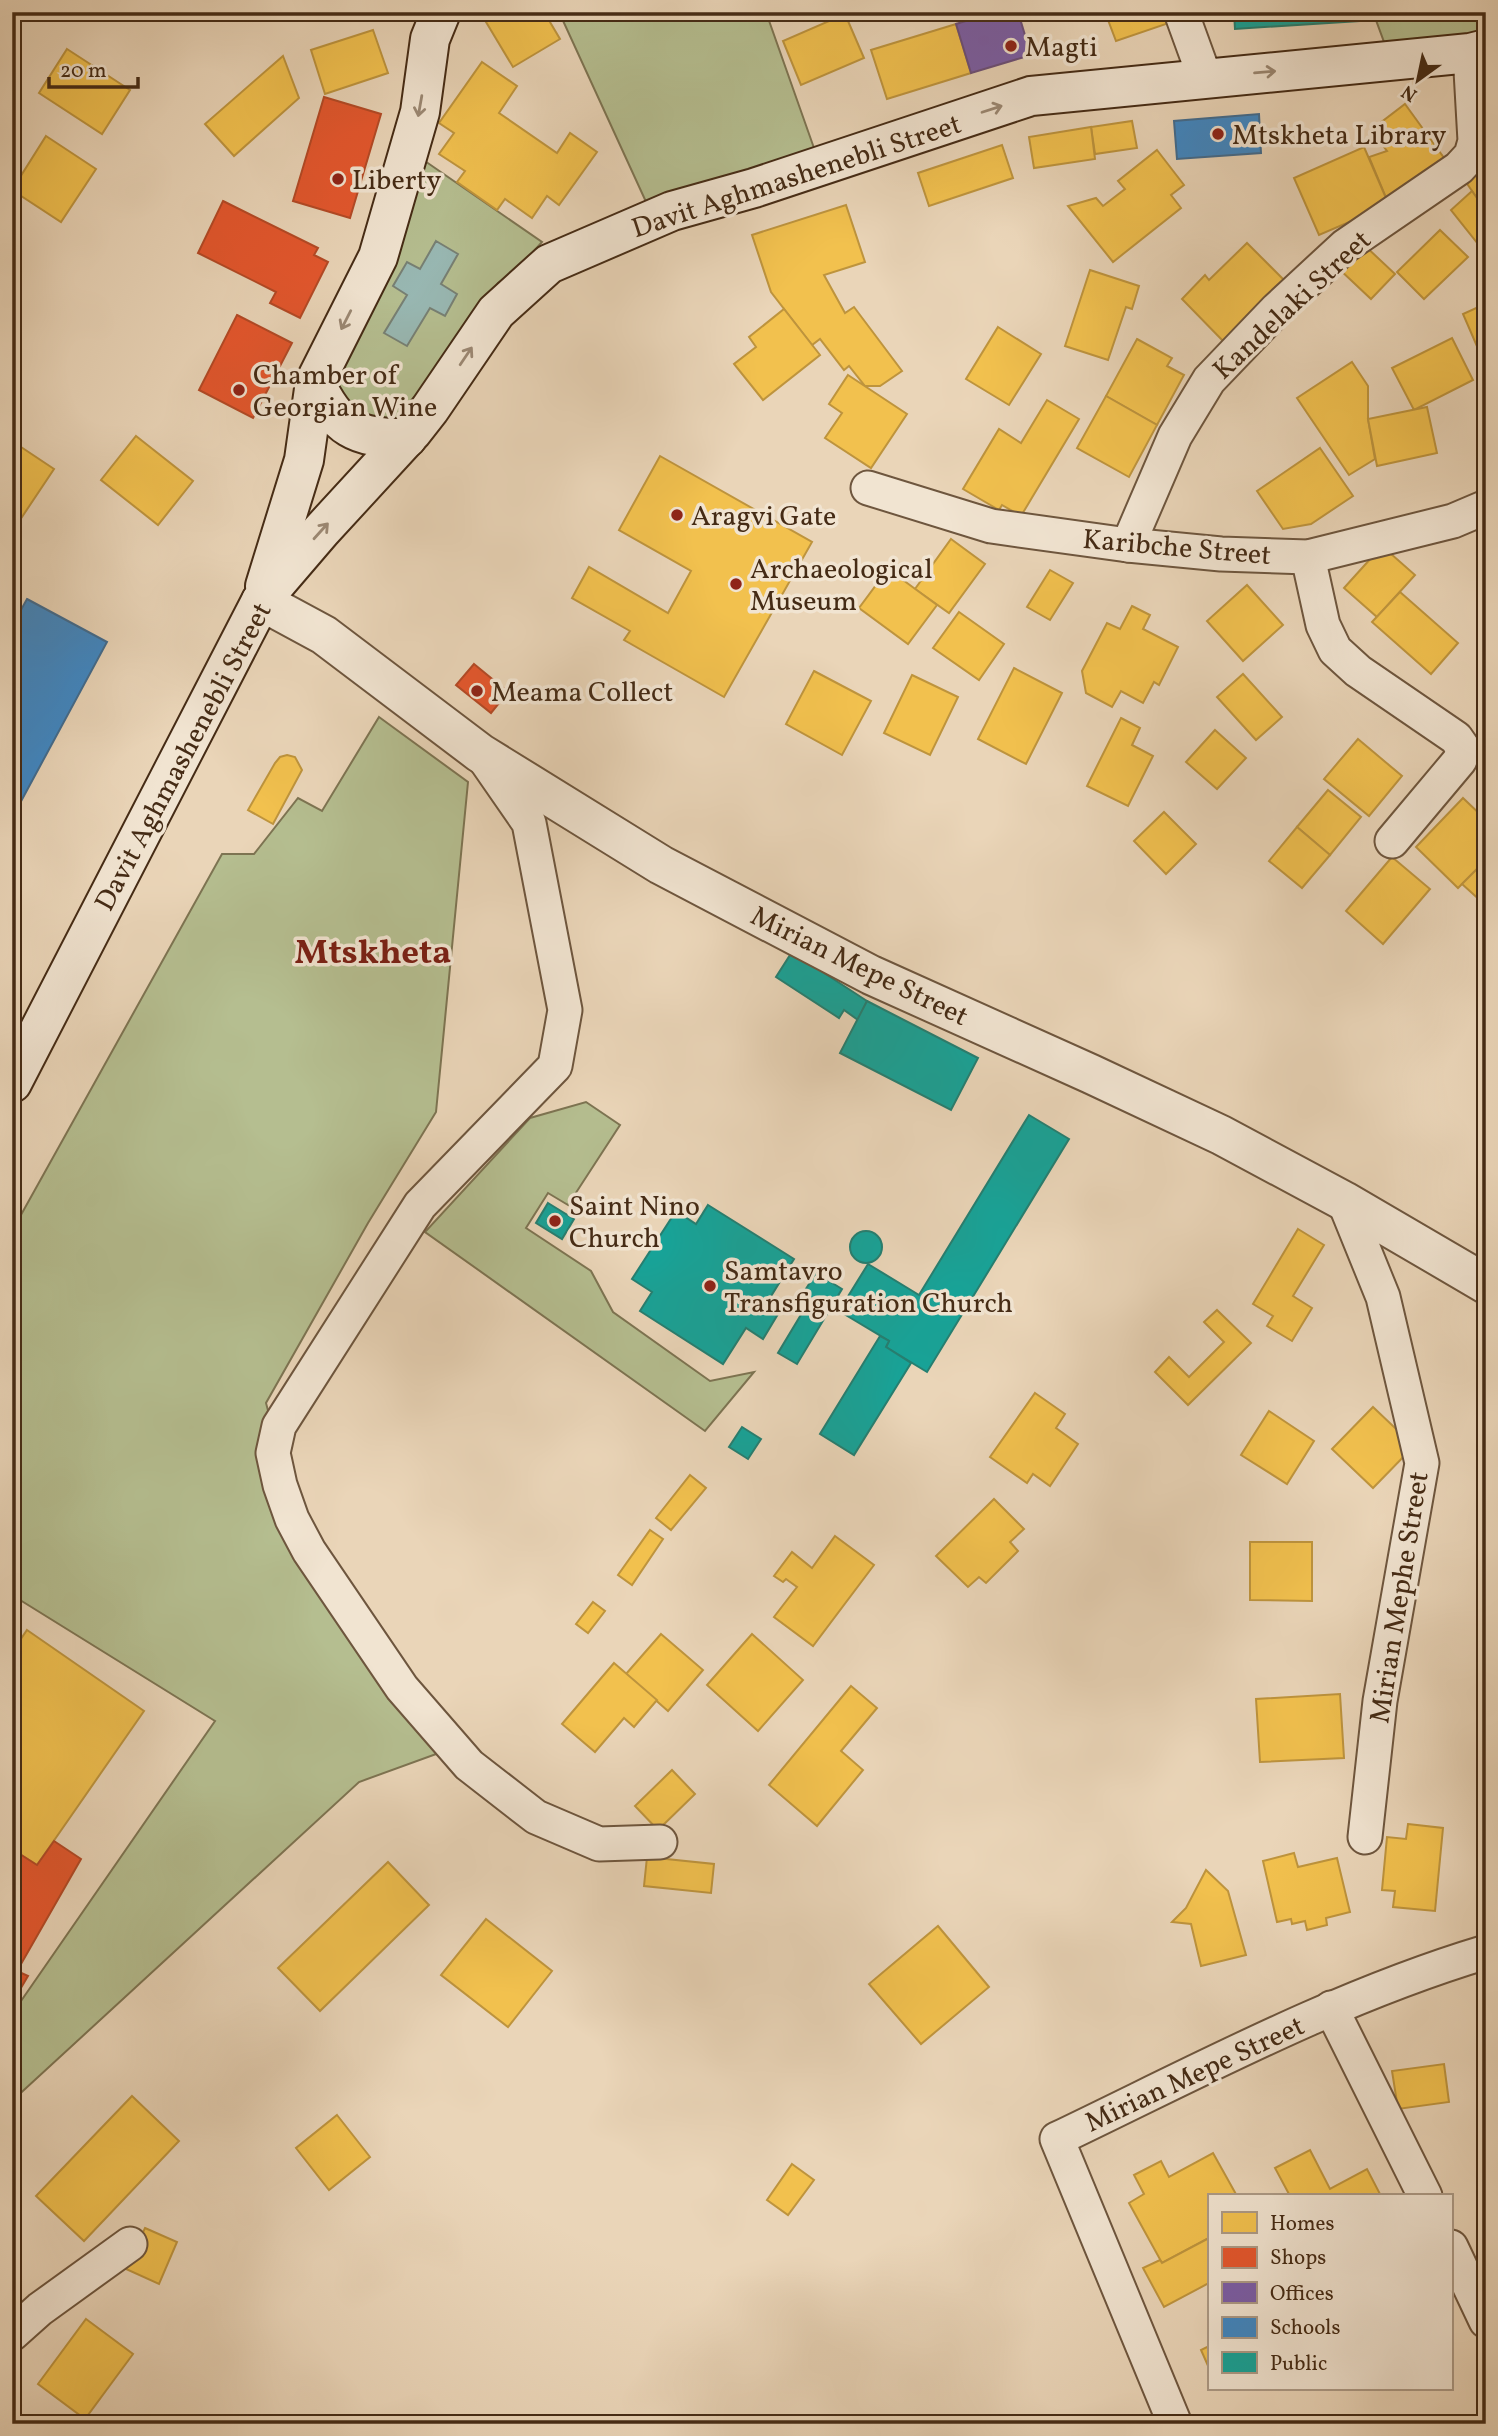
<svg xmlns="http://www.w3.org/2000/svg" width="1498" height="2436" font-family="Vollkorn,serif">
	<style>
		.green { fill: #b5be90; stroke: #7d7452; stroke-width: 2 }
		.water { fill: #98b8b3; stroke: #778074; stroke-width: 2 }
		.homes { fill: #f2c14e; stroke: #be943d; stroke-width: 2 }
		.shops { fill: #e4572e; stroke: #b44a26; stroke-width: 2 }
		.offices { fill: #7b5ea7; stroke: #6b4f7b; stroke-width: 2 }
		.schools { fill: #3f88c5; stroke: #416c90; stroke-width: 2 }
		.public { fill: #17a398; stroke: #257f71; stroke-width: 2 }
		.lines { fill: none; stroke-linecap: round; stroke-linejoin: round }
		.minor-casing { stroke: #6e563e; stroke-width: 37 }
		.tertiary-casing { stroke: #6e563e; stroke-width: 42 }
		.secondary-casing { stroke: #452b15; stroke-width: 42 }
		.minor { stroke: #f1e4d1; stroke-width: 33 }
		.tertiary { stroke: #f1e4d1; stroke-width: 38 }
		.secondary { stroke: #f1e4d1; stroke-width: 38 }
		.oneway { stroke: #9b8873 }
		.poi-dot { fill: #8f2418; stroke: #f1e4d1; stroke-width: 2.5 }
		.labels { text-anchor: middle; stroke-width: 7; stroke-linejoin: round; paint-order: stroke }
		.poi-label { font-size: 28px; fill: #452b15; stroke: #f1e4d1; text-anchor: start }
		.street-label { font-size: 28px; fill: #452b15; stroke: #f1e4d1 }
		.district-label { font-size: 35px; font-weight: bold; fill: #7a1f14; stroke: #f1e4d1 }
	</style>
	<rect width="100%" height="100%" fill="#ead5b8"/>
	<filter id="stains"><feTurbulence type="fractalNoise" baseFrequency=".00286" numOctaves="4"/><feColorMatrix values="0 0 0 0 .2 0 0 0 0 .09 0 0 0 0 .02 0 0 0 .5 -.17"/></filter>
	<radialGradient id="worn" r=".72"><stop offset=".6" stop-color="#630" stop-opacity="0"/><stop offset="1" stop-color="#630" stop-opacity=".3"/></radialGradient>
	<!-- green -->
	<g class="green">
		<polygon points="559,12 772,12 767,15 814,148 647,204"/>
		<polygon points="1373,12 1486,12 1486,30 1387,50"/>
		<polygon points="422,159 542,242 518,269 498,283 423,398 397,421 371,423 348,409 338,383 347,351"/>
		<polygon points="379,717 468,782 436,1112 368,1223 266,1403 314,1586 439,1753 359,1782 12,2101 12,2014 215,1721 12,1595 12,1231 222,854 254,854 298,798 322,811"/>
		<polygon points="586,1102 620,1125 568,1205 548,1193 526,1228 591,1271 613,1312 710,1381 754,1372 705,1431 425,1232 530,1118"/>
	</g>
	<!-- water -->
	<polygon class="water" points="436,241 458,254 441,284 457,294 445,316 430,308 407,346 384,333 407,295 393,286 407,262 420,269"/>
	<!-- homes -->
	<g class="homes">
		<polygon points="480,12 544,12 560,39 513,67"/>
		<polygon points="1105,12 1165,12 1169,23 1116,41"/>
		<polygon points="845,14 864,58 801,85 783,41"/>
		<polygon points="956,24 971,73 887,99 871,50"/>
		<polygon points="373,30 388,73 325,94 311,50"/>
		<polygon points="67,49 130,90 102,134 39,93"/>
		<polygon points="283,56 299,98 234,156 205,124"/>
		<polygon points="482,62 517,86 499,113 557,153 570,133 597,152 559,205 547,196 532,218 505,199 497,210 457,182 465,171 439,154 454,133 439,123"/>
		<polygon points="1405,104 1447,162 1389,205 1369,157 1387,151 1371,130"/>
		<polygon points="1132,121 1137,148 1095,154 1091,127"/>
		<polygon points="1091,127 1095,159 1034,168 1029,137"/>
		<polygon points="46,136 96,169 61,222 12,190"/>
		<polygon points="1002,145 1013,178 929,206 918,173"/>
		<polygon points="1364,147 1389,205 1319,235 1294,178"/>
		<polygon points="1157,150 1184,185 1171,195 1181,208 1113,262 1068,206 1096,198 1103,206 1125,189 1118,181"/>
		<polygon points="1486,158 1486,197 1479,201 1461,175"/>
		<polygon points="1472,191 1479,201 1486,197 1486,254 1451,210"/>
		<polygon points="846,205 865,262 824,275 845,313 854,307 902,371 880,386 865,386 849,366 844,370 820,339 812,345 771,292 752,235"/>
		<polygon points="1440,230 1468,257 1424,299 1397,272"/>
		<polygon points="1247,243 1287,283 1226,344 1182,299 1205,275 1209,280"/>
		<polygon points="1362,243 1395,274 1371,299 1338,268"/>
		<polygon points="1090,270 1139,286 1132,309 1126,307 1108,360 1065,346"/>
		<polygon points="1486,294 1486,348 1479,351 1463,314 1483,305 1480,296"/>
		<polygon points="784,309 820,355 763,400 734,364 756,347 749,337"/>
		<polygon points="998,327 1041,354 1009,405 966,379"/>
		<polygon points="1452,338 1473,380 1414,410 1392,368"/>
		<polygon points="1137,339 1172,358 1167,366 1184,375 1157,425 1106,396"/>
		<polygon points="1352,362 1368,386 1368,419 1375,459 1349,475 1297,398"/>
		<polygon points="848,375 907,414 871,468 825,438 842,413 829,404"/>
		<polygon points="1106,396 1157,425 1129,477 1077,448"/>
		<polygon points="1047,400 1079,419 1021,516 1002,505 999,510 963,489 999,429 1021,443"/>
		<polygon points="1427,407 1437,453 1377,466 1368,419"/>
		<polygon points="136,436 193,481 158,525 101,480"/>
		<polygon points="12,441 54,469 12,532"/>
		<polygon points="1320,448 1353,496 1311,524 1283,529 1257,491"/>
		<polygon points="660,456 812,542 724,697 624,640 630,631 572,598 589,567 668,613 691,571 619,530"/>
		<polygon points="951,539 985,564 949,613 915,589"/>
		<polygon points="1382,546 1415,575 1377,617 1344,588"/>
		<polygon points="888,569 937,605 908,644 859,608"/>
		<polygon points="1050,570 1073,583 1050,620 1027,607"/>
		<polygon points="1247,585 1283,625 1243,661 1207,621"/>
		<polygon points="1400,592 1458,643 1431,674 1372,622"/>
		<polygon points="1132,606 1150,615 1143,629 1178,647 1159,685 1154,682 1143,703 1121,691 1112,707 1086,693 1082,671 1107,623 1120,629"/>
		<polygon points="959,612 1004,644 979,680 933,648"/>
		<polygon points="1014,668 1062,693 1026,764 978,739"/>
		<polygon points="814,671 871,701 842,755 786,724"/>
		<polygon points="1243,674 1282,717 1256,740 1217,697"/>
		<polygon points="912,675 958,697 930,755 884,733"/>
		<polygon points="1121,718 1140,728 1132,745 1153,756 1128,806 1087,786"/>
		<polygon points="1215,730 1246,758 1217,789 1186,762"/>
		<polygon points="1358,739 1402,776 1369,816 1324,779"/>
		<polygon points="287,755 295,757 302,770 273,824 248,810 275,763 280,757"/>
		<polygon points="1328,790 1361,817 1330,855 1297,827"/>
		<polygon points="1463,798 1486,820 1486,860 1458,888 1416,847"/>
		<polygon points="1164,812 1196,844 1166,874 1134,841"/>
		<polygon points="1297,827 1330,855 1302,888 1269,861"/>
		<polygon points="1392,857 1430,889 1383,944 1346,911"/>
		<polygon points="1486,860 1486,898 1482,902 1462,884"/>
		<polygon points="1298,1229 1324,1245 1293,1296 1312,1308 1292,1341 1267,1326 1273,1316 1253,1304"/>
		<polygon points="1217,1310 1251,1343 1188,1405 1155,1372 1169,1357 1189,1377 1224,1342 1204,1322"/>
		<polygon points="1035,1393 1065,1414 1056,1428 1078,1444 1050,1486 1033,1474 1027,1483 990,1457"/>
		<polygon points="1373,1407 1414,1446 1373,1488 1332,1449"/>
		<polygon points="1269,1411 1314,1441 1287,1484 1241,1455"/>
		<polygon points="690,1475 706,1488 671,1530 656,1518"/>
		<polygon points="994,1499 1024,1529 1010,1542 1018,1551 986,1583 979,1577 968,1587 936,1556"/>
		<polygon points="650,1530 663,1539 632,1585 618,1575"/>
		<polygon points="835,1536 874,1565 813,1646 774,1617 797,1587 786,1579 783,1582 774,1576 792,1552 812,1568"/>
		<polygon points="1250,1542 1312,1542 1312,1601 1250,1600"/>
		<polygon points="593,1602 605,1611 588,1633 576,1624"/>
		<polygon points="27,1630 144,1711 37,1865 12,1849 12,1652"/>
		<polygon points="661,1634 703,1670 668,1711 626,1674"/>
		<polygon points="752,1634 803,1680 758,1731 707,1685"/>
		<polygon points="614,1663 657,1700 634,1727 624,1718 595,1752 562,1724"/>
		<polygon points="851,1686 877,1708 841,1751 863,1770 817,1826 769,1785"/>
		<polygon points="1340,1694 1344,1758 1260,1762 1256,1699"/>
		<polygon points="672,1770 695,1794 658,1830 635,1806"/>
		<polygon points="1408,1824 1443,1828 1435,1911 1393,1907 1395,1891 1382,1890 1387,1837 1406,1839"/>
		<polygon points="1294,1853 1298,1867 1337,1858 1350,1912 1326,1918 1327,1925 1307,1930 1305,1921 1292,1924 1291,1919 1277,1922 1263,1861"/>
		<polygon points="647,1857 714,1864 711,1893 644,1886"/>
		<polygon points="388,1862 429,1905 320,2011 278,1968"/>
		<polygon points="1206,1870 1228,1891 1246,1955 1201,1966 1191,1924 1172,1922 1186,1908"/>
		<polygon points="486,1919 552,1971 508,2027 441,1975"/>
		<polygon points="938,1926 989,1987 921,2044 869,1984"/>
		<polygon points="1444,2064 1449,2102 1398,2109 1392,2071"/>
		<polygon points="132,2096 179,2141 84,2241 36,2196"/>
		<polygon points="337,2115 370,2157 329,2190 296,2148"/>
		<polygon points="1310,2150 1330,2189 1367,2169 1381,2196 1290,2196 1275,2168"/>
		<polygon points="1213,2153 1237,2196 1209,2196 1209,2238 1162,2263 1129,2203 1144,2194 1134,2175 1161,2161 1169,2177"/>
		<polygon points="792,2164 814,2180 788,2215 767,2200"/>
		<polygon points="145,2228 177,2242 159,2284 126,2269"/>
		<polygon points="1209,2238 1209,2283 1164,2307 1143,2268 1160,2260 1162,2263"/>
		<polygon points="86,2319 133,2354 85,2419 38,2384"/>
		<polygon points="1209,2346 1209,2368 1201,2350"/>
	</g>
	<!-- shops -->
	<g class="shops">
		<polygon points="324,97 381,114 350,218 293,201"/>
		<polygon points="223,201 318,248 314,255 328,262 300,318 270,303 276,292 198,253"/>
		<polygon points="237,315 292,343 253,418 199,390"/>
		<polygon points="474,664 508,692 491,713 456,685"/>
		<polygon points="54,1841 81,1859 17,1971 28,1976 12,2003 12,1849 37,1865"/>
	</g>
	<!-- offices -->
	<polygon class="offices" points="995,12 1018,12 1031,55 971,73 956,24"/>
	<!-- schools -->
	<g class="schools">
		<polygon points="1259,114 1261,153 1177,159 1174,121"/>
		<polygon points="27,599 107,642 12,818 12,626"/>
	</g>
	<!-- public -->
	<g class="public">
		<polygon points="1234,12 1374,12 1375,20 1235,29"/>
		<polygon points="792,952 867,1001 858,1020 844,1010 839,1018 776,977"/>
		<polygon points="867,1001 978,1058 951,1110 840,1053"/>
		<polygon points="1029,1115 1069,1139 927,1372 886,1347 889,1341 839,1311 868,1264 919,1295"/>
		<polygon points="548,1203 574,1219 562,1239 536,1223"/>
		<polygon points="708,1205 794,1259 765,1306 778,1314 763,1339 746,1328 723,1364 640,1311 652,1292 632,1279 676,1211 696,1224"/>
		<circle cx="866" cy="1247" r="16"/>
		<polygon points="816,1273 842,1289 797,1364 778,1353 805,1308 797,1303"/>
		<polygon points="880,1336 889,1341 886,1347 911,1363 854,1455 820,1434"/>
		<polygon points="742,1427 761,1439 748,1459 729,1447"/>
	</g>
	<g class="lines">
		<defs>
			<g id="minor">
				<polyline points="1181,12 1205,78"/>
				<polyline points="868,488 991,526 1128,545 1221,554 1308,557 1453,521 1486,507"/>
				<polyline points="1128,545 1175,436 1209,380 1277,309 1345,246 1459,168 1471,155 1475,141 1470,53"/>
				<polyline points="1308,557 1323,625 1335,650 1358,671 1456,738 1463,748 1460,760 1392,841"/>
				<polyline points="484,758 529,823 565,1010 555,1066 420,1205 279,1426 273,1453 280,1485 292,1519 309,1551 402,1688 469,1765 536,1817 599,1844 660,1842"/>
				<polyline points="1344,1201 1383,1297 1422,1463 1380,1701 1365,1837"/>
				<polyline points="1331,2008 1425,2196"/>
				<polyline points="1451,2247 1486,2321"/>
				<polyline points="12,2334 40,2309 130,2244"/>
				<path d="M1175 2424 1057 2139C1197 2072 1336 1997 1486 1952"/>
			</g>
			<polyline id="tertiary" points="261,601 324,635 480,753 661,865 871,975 1091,1074 1221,1135 1344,1201 1486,1284"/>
			<g id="secondary">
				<path d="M315 382C337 428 355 439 407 438"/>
				<polyline points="265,586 304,460 315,382 378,257 420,112 430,39 441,12"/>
				<polyline points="12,1083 261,601 321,531 412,432 430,409 496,312 549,264 672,211 754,188 1031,96 1470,53 1486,49"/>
			</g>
		</defs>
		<!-- minor casing -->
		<use href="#minor" class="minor-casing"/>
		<!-- tertiary casing -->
		<use href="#tertiary" class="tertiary-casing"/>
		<!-- secondary casing -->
		<use href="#secondary" class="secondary-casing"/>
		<!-- minor -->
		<use href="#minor" class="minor"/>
		<!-- tertiary -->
		<use href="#tertiary" class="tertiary"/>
		<!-- secondary -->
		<use href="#secondary" class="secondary"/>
	</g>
	<!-- one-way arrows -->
	<defs><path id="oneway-shaft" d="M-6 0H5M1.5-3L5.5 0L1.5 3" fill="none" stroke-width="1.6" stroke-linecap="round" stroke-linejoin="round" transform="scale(1.75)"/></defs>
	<g class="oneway">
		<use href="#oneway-shaft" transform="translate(1265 72) rotate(-5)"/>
		<use href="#oneway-shaft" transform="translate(420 106) rotate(100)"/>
		<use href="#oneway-shaft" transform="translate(992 109) rotate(-18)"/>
		<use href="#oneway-shaft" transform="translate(346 320) rotate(117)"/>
		<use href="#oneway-shaft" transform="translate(466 356) rotate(-56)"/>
		<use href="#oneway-shaft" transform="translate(321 531) rotate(-48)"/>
	</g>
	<!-- markers -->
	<g class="poi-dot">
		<circle cx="1011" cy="46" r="7"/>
		<circle cx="1218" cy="134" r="7"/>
		<circle cx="338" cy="179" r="7"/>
		<circle cx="239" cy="390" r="7"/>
		<circle cx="677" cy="515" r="7"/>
		<circle cx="736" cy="584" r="7"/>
		<circle cx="477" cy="691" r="7"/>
		<circle cx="555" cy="1221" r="7"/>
		<circle cx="710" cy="1286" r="7"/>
	</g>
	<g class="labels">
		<!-- poi labels -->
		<g class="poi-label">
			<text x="1025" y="56">Magti</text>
			<text x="1232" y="144">Mtskheta Library</text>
			<text x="352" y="189">Liberty</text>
			<text x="253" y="384">Chamber of<tspan x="253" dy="32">Georgian Wine</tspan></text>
			<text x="691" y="525">Aragvi Gate</text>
			<text x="750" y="578">Archaeological<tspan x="750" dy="32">Museum</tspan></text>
			<text x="491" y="701">Meama Collect</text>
			<text x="569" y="1215">Saint Nino<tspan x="569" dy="32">Church</tspan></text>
			<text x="724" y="1280">Samtavro<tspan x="724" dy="32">Transfiguration Church</tspan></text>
		</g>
		<!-- street labels -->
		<g class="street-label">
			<text transform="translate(796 175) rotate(-18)" y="10">Davit Aghmashenebli Street</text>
			<text transform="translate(1291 304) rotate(-43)" y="10">Kandelaki Street</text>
			<text transform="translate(1177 546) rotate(5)" y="10">Karibche Street</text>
			<text transform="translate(182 756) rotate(-62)" y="10">Davit Aghmashenebli Street</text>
			<text transform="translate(860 965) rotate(26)" y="10">Mirian Mepe Street</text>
			<text transform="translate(1398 1597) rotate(-81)" y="10">Mirian Mephe Street</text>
			<text transform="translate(1194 2073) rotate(-25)" y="10">Mirian Mepe Street</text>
		</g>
		<!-- district labels -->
		<g class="district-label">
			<text x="373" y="963">Mtskheta</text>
		</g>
	</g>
	<!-- margin -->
	<rect width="1498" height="2436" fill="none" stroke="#ead5b8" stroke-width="42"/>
	<rect x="14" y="14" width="1470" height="2408" fill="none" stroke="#452b15" stroke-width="3.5"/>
	<rect x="21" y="21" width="1456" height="2394" fill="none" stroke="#452b15" stroke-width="2"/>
	<!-- legend -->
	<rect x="1208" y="2194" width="245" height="196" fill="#f1e4d1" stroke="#ac9a86" stroke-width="2"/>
	<rect x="1222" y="2212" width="35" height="21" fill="#f2c14e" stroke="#ac9a86" stroke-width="2"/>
	<text x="1270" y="2230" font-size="21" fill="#452b15">Homes</text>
	<rect x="1222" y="2247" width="35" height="21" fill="#e4572e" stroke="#ac9a86" stroke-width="2"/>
	<text x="1270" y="2264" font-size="21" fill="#452b15">Shops</text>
	<rect x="1222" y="2282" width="35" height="21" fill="#7b5ea7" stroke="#ac9a86" stroke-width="2"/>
	<text x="1270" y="2300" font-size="21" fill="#452b15">Offices</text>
	<rect x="1222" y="2317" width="35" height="21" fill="#3f88c5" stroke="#ac9a86" stroke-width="2"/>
	<text x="1270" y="2334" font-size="21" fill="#452b15">Schools</text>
	<rect x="1222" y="2352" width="35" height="21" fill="#17a398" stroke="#ac9a86" stroke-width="2"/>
	<text x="1270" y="2370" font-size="21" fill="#452b15">Public</text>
	<!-- north arrow -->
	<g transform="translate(1418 80) rotate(213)" stroke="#f1e4d1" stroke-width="5" paint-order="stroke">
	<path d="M0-5L12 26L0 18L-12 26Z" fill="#452b15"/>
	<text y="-10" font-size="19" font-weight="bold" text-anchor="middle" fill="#452b15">N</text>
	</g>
	<!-- scale -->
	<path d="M49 77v10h89v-10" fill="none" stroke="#452b15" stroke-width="3.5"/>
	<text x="60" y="77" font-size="21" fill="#452b15" stroke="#f1e4d1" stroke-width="5" paint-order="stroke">20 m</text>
	<rect width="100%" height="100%" filter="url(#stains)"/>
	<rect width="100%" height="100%" fill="url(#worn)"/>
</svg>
